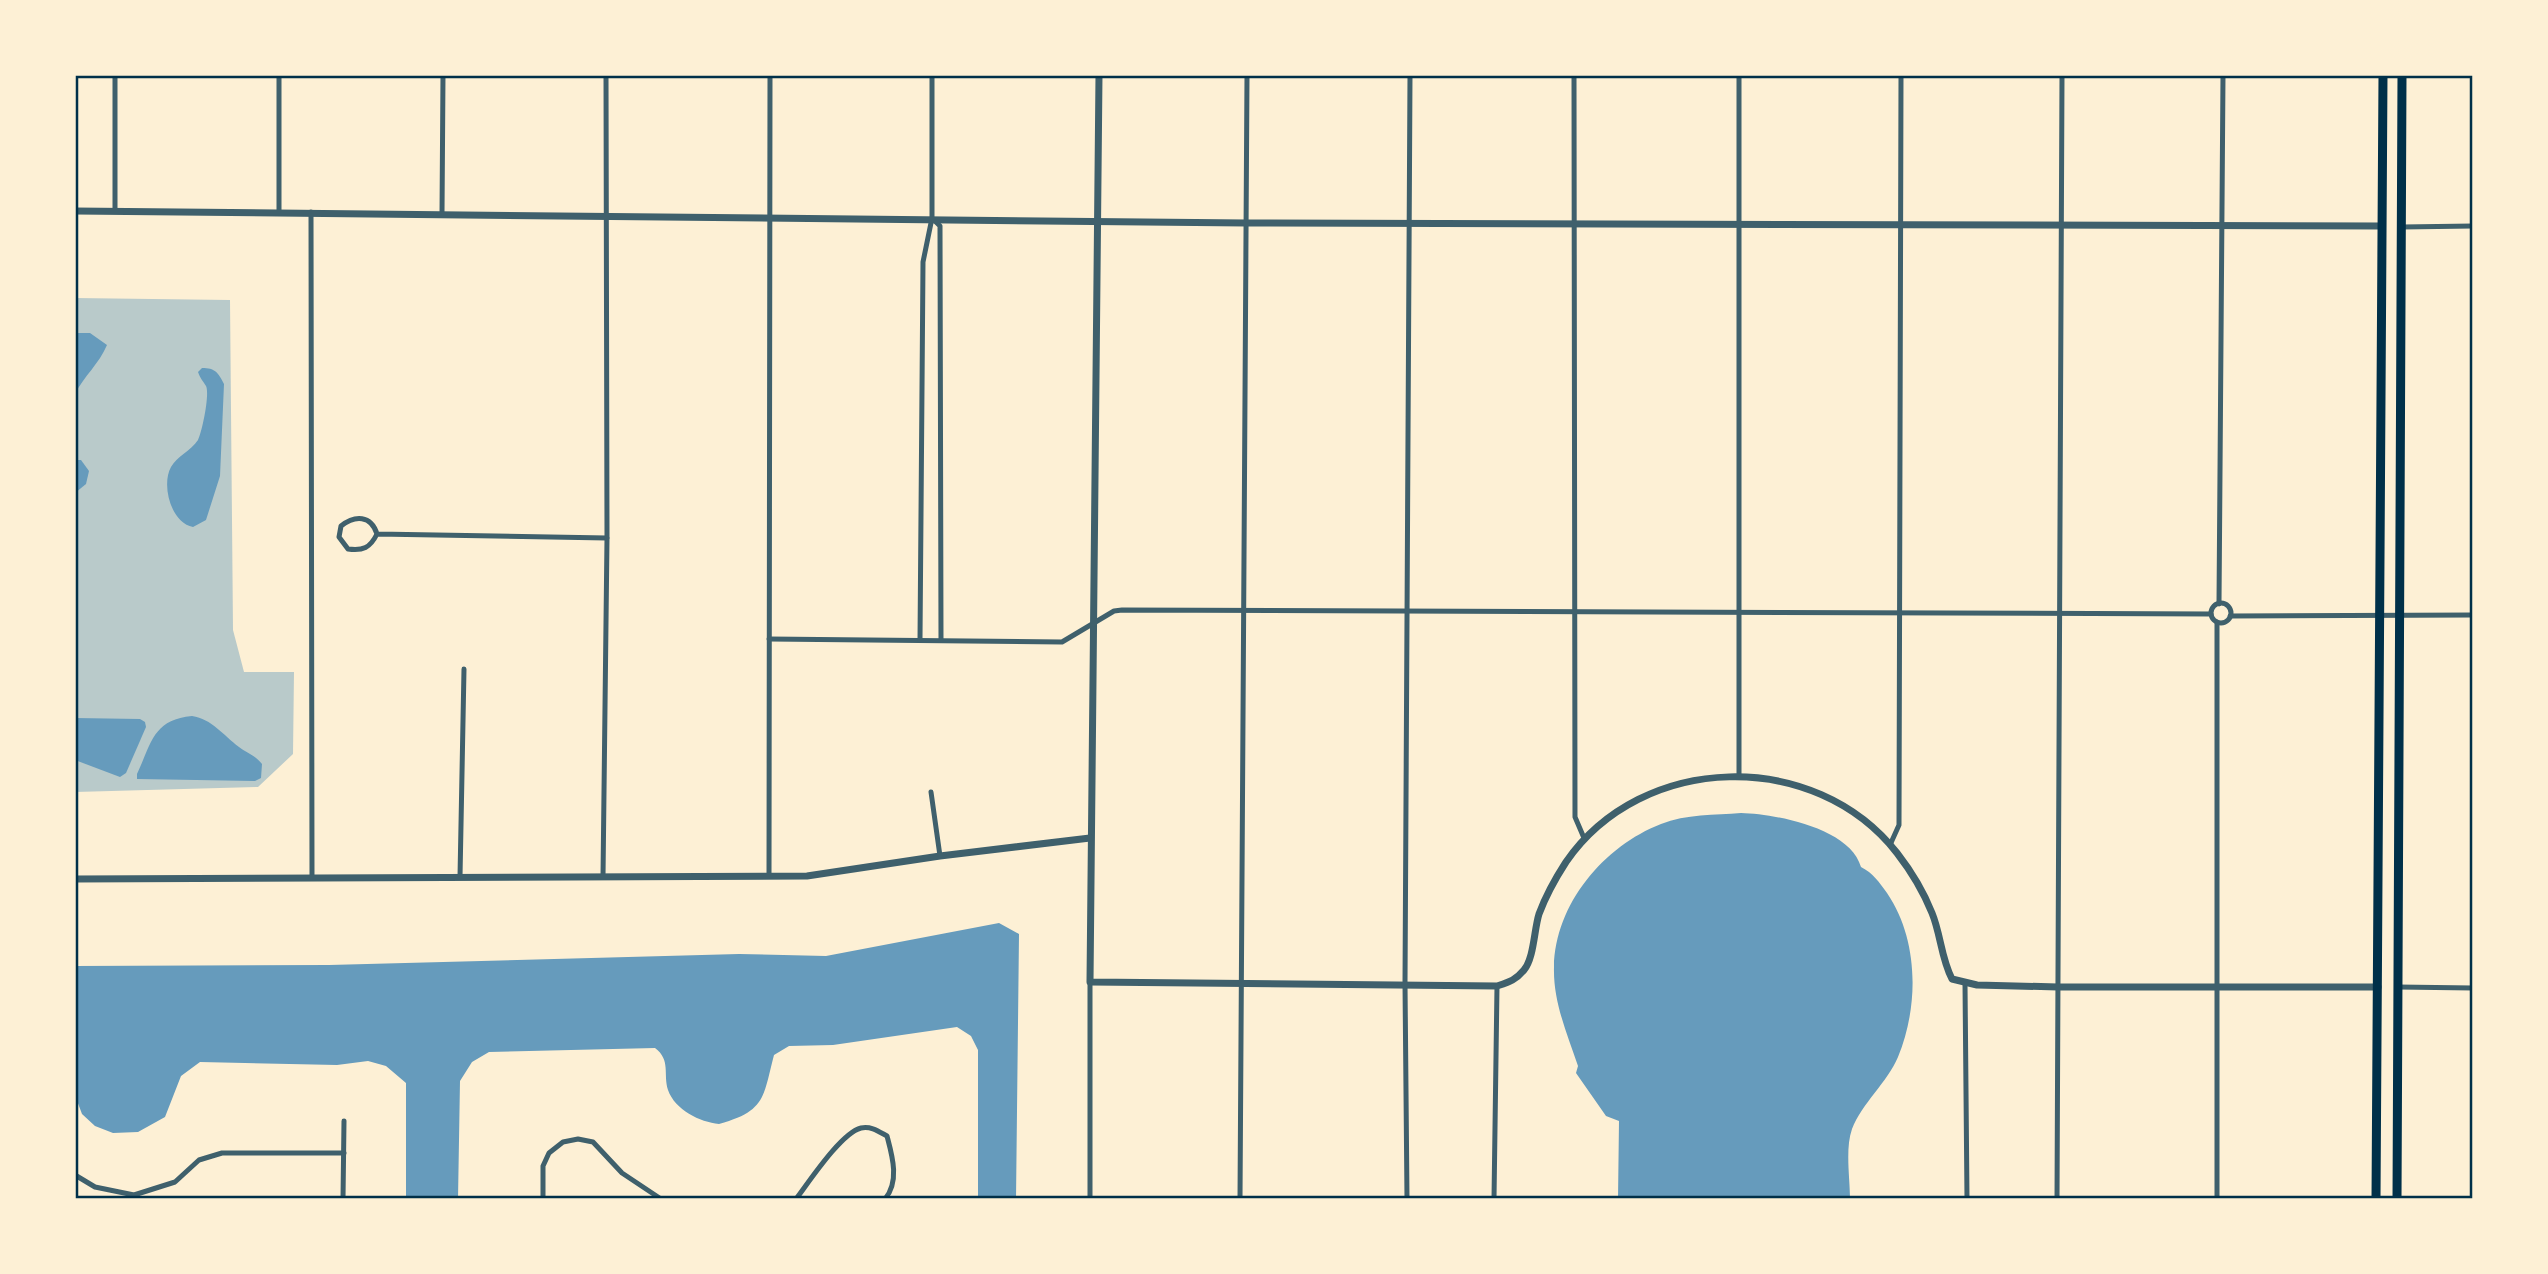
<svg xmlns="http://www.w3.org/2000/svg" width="2548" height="1274" font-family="Rubik,sans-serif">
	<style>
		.green { fill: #b9caca }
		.water { fill: #669bbc }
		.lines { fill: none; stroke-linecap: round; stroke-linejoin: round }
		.minor { stroke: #3f606c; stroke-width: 5 }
		.tertiary { stroke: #3f606c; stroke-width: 7 }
		.primary { stroke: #003049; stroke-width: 9 }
		.neatline { fill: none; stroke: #003049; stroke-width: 2.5 }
	</style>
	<rect width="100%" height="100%" fill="#fdf0d5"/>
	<!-- green -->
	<polygon class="green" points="75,298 230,300 233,630 244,672 294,672 293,754 258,787 75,792"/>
	<!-- water -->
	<g class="water">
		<path d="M75 333H90L107 345C99 364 84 376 75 394Z"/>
		<path d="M202 368C215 368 218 372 224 384L220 476 206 520 193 527C171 523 161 485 171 467 177 456 191 451 198 440 202 432 210 394 206 386 203 381 200 378 198 372Z"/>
		<polygon points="75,460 81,460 89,471 86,484 75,493"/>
		<path d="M192 716C212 719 223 735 239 747 248 754 255 755 262 764L261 778 255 781 137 779V774C152 742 153 720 192 716Z"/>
		<polygon points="75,718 140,719 145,722 146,727 126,773 120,777 75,760"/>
		<path d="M1741 813C1776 814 1850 828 1861 867 1873 873 1879 882 1887 893 1919 940 1919 1006 1898 1057 1887 1083 1862 1103 1852 1129 1845 1149 1850 1178 1850 1199H1618L1619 1121 1606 1116 1576 1073 1578 1066C1567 1033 1553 1002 1554 967 1555 904 1604 846 1661 824 1686 814 1715 815 1741 813Z"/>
		<path d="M999 923 1019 934 1016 1199H978V1050L971 1036 957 1027 833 1045 789 1046 774 1055C763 1097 766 1111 719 1124 700 1122 675 1110 668 1090 663 1074 671 1060 655 1048L489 1052 472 1062 460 1081 458 1199H406V1083L386 1066 368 1061 337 1065 200 1062 181 1076 165 1117 138 1132 113 1133 95 1126 82 1114 76 1098 75 966 329 965 739 954 826 956Z"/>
	</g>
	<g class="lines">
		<!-- minor -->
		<g class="minor">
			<polyline points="1574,75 1575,817 1584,838"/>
			<polyline points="1739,75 1739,774"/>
			<polyline points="115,211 115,75"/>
			<polyline points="279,212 279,75"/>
			<polyline points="311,212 312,877"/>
			<polyline points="442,213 443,75"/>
			<polyline points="935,221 940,226 941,639"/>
			<polyline points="2402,227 2473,226"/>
			<path d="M377 534C370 548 363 551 348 549L339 537 341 526C355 515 371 515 377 534L607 538"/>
			<circle cx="2221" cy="613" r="10"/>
			<polyline points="2219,604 2223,75"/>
			<polyline points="2230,616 2473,615"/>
			<polyline points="2217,622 2217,1199"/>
			<polyline points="769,639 1062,642 1114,611 1122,610 2211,614"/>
			<polyline points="920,640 923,262 932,218 932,75"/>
			<polyline points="931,792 940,856"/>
			<polyline points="1890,845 1899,825 1901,75"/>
			<polyline points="769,876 770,75"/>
			<polyline points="460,877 464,669"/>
			<polyline points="603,877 607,538 606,75"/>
			<polyline points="1965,983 1967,1199"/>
			<polyline points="2398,987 2473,988"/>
			<polyline points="75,1175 95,1187 134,1195 175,1182 199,1160 222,1153 344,1153"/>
			<polyline points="343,1199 344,1121"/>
			<polyline points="543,1199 543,1166 549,1153 563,1142 578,1139 593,1142 622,1173 661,1199"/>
			<path d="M796 1199C809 1182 841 1133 861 1128 871 1126 878 1131 887 1136 892 1155 900 1181 885 1199"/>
			<polyline points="1090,1199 1090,982"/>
			<polyline points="1240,1199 1247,75"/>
			<polyline points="1407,1199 1405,983 1410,75"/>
			<polyline points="1494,1199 1497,986"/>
			<polyline points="2057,1199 2062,75"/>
		</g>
		<!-- tertiary -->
		<g class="tertiary">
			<path d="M1099 75 1090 982 1497 986C1509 982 1516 980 1524 970 1534 958 1534 930 1539 914 1546 895 1555 879 1566 862 1642 752 1815 748 1897 853 1911 871 1924 893 1932 913 1941 935 1941 958 1952 979L1977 985 2058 987H2378"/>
			<polyline points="75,211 1246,223 2382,226"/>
			<polyline points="75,879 807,876 940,856 1090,838"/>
		</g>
		<!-- primary -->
		<g class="primary">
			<polyline points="2376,1199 2383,75"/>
			<polyline points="2397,1199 2402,75"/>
		</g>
	</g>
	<!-- border -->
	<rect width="2548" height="1274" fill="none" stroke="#fdf0d5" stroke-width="154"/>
	<rect x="77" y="77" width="2394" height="1120" class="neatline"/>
</svg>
